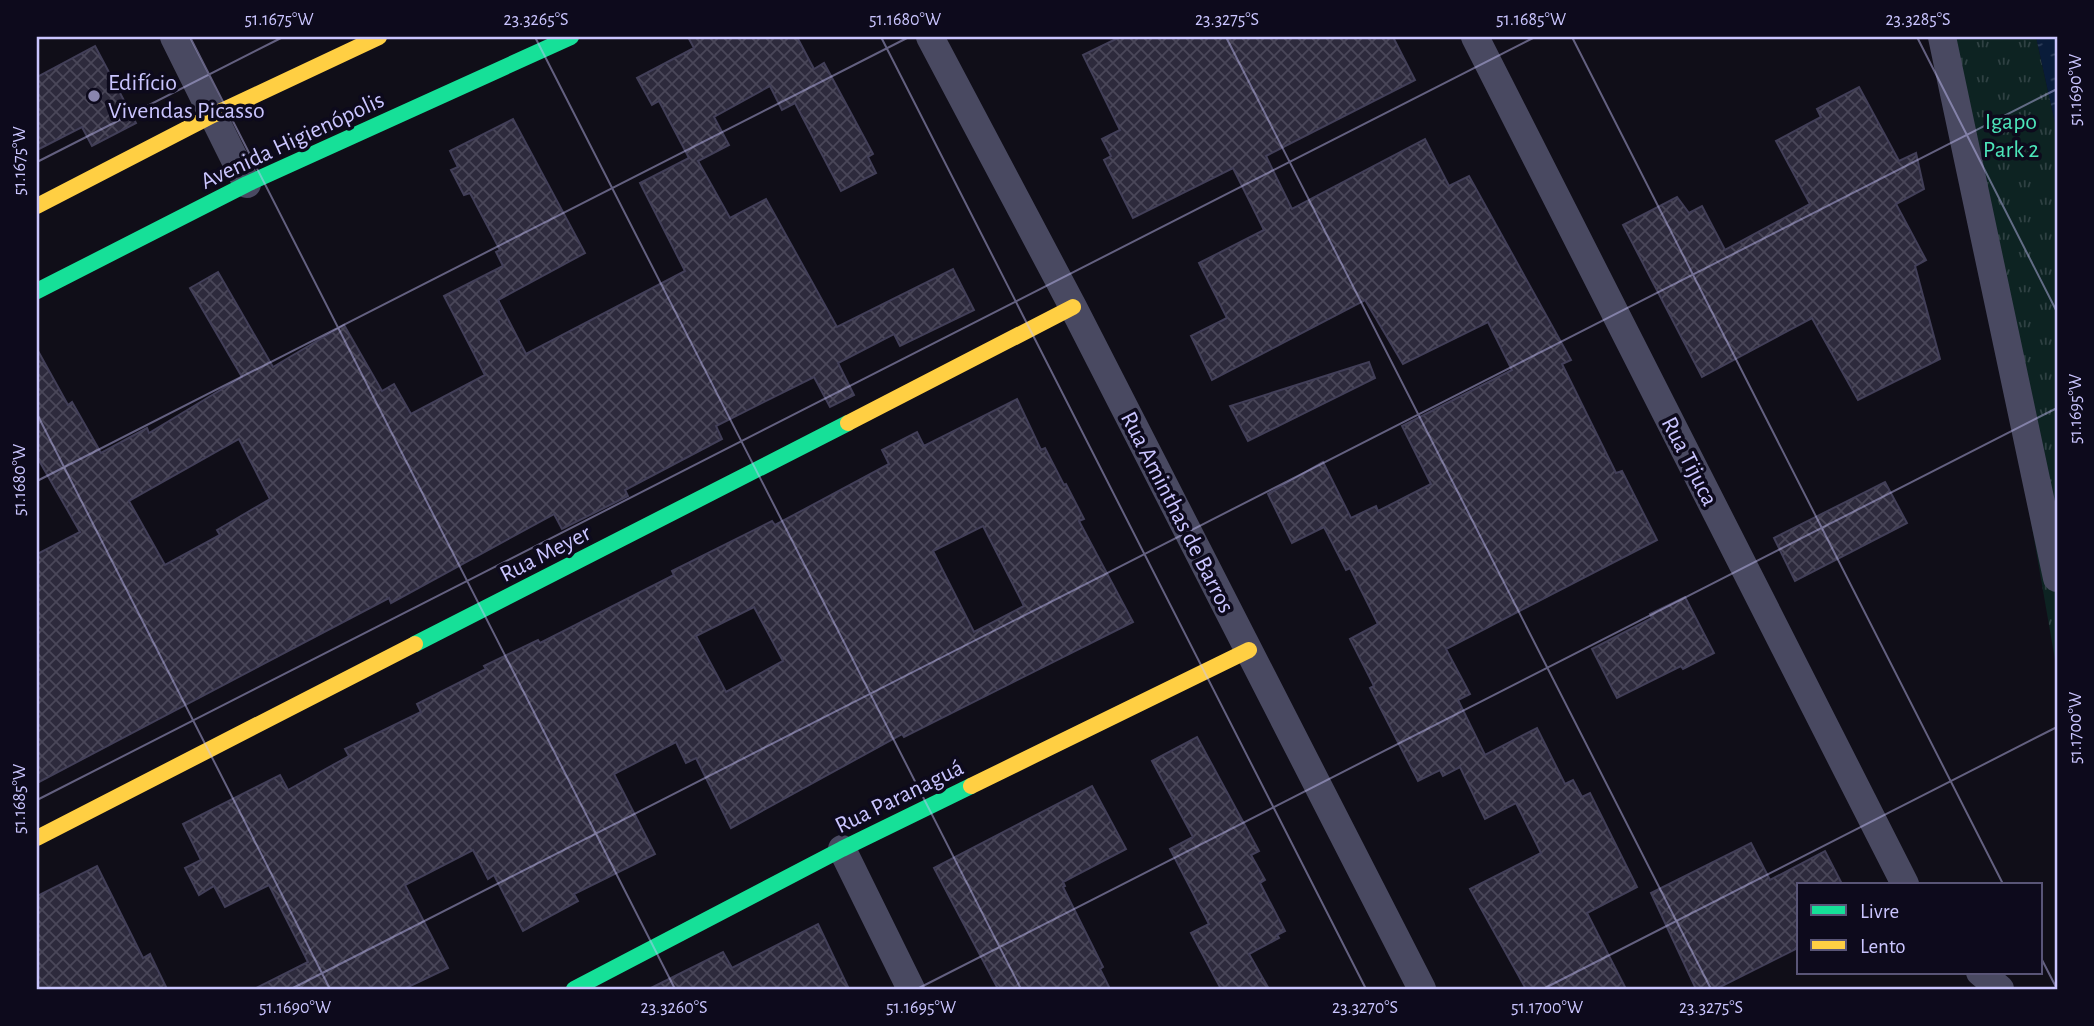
<svg xmlns="http://www.w3.org/2000/svg" width="2094" height="1026" font-family="'Alegreya Sans',sans-serif">
	<style>
		.grass { fill: url(#grass-tufts) }
		.water { fill: url(#water-ripples) }
		.building { fill: url(#building-cross-hatch); stroke: #423f58; stroke-width: 2; fill-rule: evenodd }
		.lines { fill: none; stroke-linecap: round; stroke-linejoin: round }
		.street { stroke: #494961; stroke-width: 28 }
		.fast { stroke: #16e098; stroke-width: 16 }
		.slow { stroke: #ffcf43; stroke-width: 16 }
		.ticks { fill: none; stroke: #cac5ff; stroke-width: 2; stroke-opacity: 0.45 }
		.poi-dot { fill: #8985ae; stroke: #0d0a1c; stroke-width: 2.5 }
		.labels { text-anchor: middle; stroke-width: 7; stroke-linejoin: round; paint-order: stroke }
		.poi-label { font-size: 24px; fill: #cac5ff; stroke: #0d0a1c; text-anchor: start }
		.park-label { font-size: 24px; fill: #4ce4b9; stroke: #0d0a1c }
		.street-label { font-size: 24px; fill: #cac5ff; stroke: #0d0a1c }
		.neatline { fill: none; stroke: #cac5ff; stroke-width: 2.5 }
		.ticks-label { font-size: 18px; text-anchor: middle; fill: #cac5ff }
	</style>
	<defs>
		<pattern id="grass-tufts" width="24" height="20" patternUnits="userSpaceOnUse" patternTransform="scale(1.75)"><rect width="24" height="20" fill="#0d2322"/><path d="M3 7l-1-3M5 7V3M7 7l1-3M15 17l-1-3M17 17v-4M19 17l1-3" fill="none" stroke="#2f4143"/></pattern>
		<pattern id="water-ripples" width="26" height="14" patternUnits="userSpaceOnUse" patternTransform="scale(1.75)"><rect width="26" height="14" fill="#091c3a"/><path d="M2 4q2-2 4 0t4 0M15 11q2-2 4 0t4 0" fill="none" stroke="#2c3c58"/></pattern>
		<pattern id="building-cross-hatch" width="8" height="8" patternUnits="userSpaceOnUse" patternTransform="scale(1.75)"><rect width="8" height="8" fill="#2d2a3c"/><path d="M0 0l8 8M0 8l8-8" fill="none" stroke="#4a4759"/></pattern>
	</defs>
	<rect width="100%" height="100%" fill="#100e18"/>
	<!-- grass -->
	<polygon class="grass" points="1947,37 2036,37 2057,132 2057,671"/>
	<!-- water -->
	<polygon class="water" points="2036,37 2057,37 2057,132"/>
	<!-- building -->
	<g class="building">
		<path d="M688 37H797L814 69 824 63 873 154 868 157 876 173 841 191 795 103 782 110 770 86 714 117 729 145 698 161 730 218 766 199 837 327 953 269 974 310 900 346 894 334 838 363 854 395 830 407 814 377 716 426 722 439 625 490 628 496 562 529 554 514 391 603 389 598 37 783V554L80 532 37 457V349L68 405 72 402 101 453 147 428 149 433 242 377 190 288 218 272 273 367 344 325 382 391 394 384 411 414 485 375 444 296 503 266 496 252 500 250 470 193 464 195 451 170 458 167 450 151 513 119 585 253 498 300 526 354 685 271 640 183 689 158 659 101 652 105 637 78 694 48ZM239 439 270 499 217 530 220 535 165 565 129 501Z"/>
		<polygon points="1120,37 1393,37 1415,80 1266,156 1292,209 1425,139 1449,186 1469,176 1571,360 1562,364 1616,473 1622,471 1657,540 1446,649 1470,694 1458,700 1485,755 1537,728 1565,784 1573,780 1582,797 1590,793 1637,887 1587,913 1626,989 1526,989 1470,889 1541,853 1516,803 1485,819 1460,767 1443,776 1440,770 1418,781 1370,688 1374,686 1350,639 1378,624 1350,568 1346,570 1324,527 1292,543 1268,494 1323,462 1351,518 1376,506 1378,511 1431,484 1402,426 1512,370 1488,322 1403,364 1365,300 1212,380 1191,336 1227,318 1199,263 1264,230 1233,168 1133,218 1104,160 1111,156 1102,139 1120,130 1083,55"/>
		<polygon points="95,46 136,123 92,146 82,127 37,150 37,77"/>
		<polygon points="1859,87 1899,161 1916,153 1924,189 1896,204 1926,260 1915,266 1940,359 1858,400 1812,318 1702,377 1623,225 1677,197 1689,213 1702,206 1725,250 1810,204 1776,141 1821,117 1817,109"/>
		<polygon points="1369,362 1375,378 1248,441 1230,406"/>
		<path d="M1017 399 1041 450 1045 448 1064 485 1066 484 1084 519 1079 521 1133 622 904 737 902 734 731 828 696 758 686 763 676 742 614 774 655 854 574 894 578 901 523 931 494 875 488 879 473 850 405 885 448 968 404 989H254L308 962 269 885 225 907 214 886 199 895 185 868 201 860 183 824 280 775 288 790 349 756 345 749 421 712 417 704 486 669 484 666 538 640 540 643 674 575 672 571 772 521 775 525 889 464 882 450 917 432 924 446ZM983 526 1024 606 974 632 933 551ZM754 607 783 661 726 692 696 636Z"/>
		<polygon points="1885,482 1907,523 1795,581 1774,538"/>
		<polygon points="1685,597 1714,653 1683,669 1681,666 1617,698 1592,649 1652,618 1650,614"/>
		<polygon points="1197,737 1259,851 1251,855 1265,880 1260,883 1285,931 1277,935 1279,938 1249,954 1269,989 1221,989 1191,933 1209,924 1170,849 1193,837 1152,761"/>
		<polygon points="1092,786 1126,849 1063,882 1065,886 1063,887 1103,967 1100,969 1110,989 998,989 934,868"/>
		<polygon points="1751,843 1770,880 1825,851 1842,884 1798,884 1798,948 1716,989 1696,989 1651,893"/>
		<polygon points="97,866 143,958 150,954 167,989 37,989 37,896"/>
		<polygon points="818,924 849,989 649,989 723,952 732,968"/>
	</g>
	<g class="lines">
		<!-- street -->
		<g class="street">
			<polyline points="174,37 247,184"/>
			<polyline points="930,37 1073,307 1422,989"/>
			<polyline points="1475,37 1905,884"/>
			<polyline points="1942,37 2057,578"/>
			<polyline points="842,849 911,989"/>
			<polyline points="1980,972 2000,989"/>
		</g>
		<!-- fast -->
		<g class="fast">
			<polyline points="37,291 247,184 571,37"/>
			<polyline points="415,644 848,423"/>
			<polyline points="574,989 842,849 971,786"/>
		</g>
		<!-- slow -->
		<g class="slow">
			<polyline points="37,206 213,115 379,37"/>
			<polyline points="848,423 1073,307"/>
			<polyline points="971,786 1249,650"/>
			<polyline points="37,838 415,644"/>
		</g>
	</g>
	<!-- ticks -->
	<path class="ticks" d="M190 37 675 989M535 37 1021 989M881 37 1366 989M1226 37 1711 989M1572 37 2003 884M1917 37 2057 312M37 162 283 37M37 414 330 989M37 481 909 37M37 800 1535 37M2040 956 2057 989M291 989 2057 89M917 989 2057 408M1543 989 2057 727"/>
	<!-- markers -->
	<circle class="poi-dot" cx="94" cy="96" r="7"/>
	<g class="labels">
		<!-- poi labels -->
		<g class="poi-label">
			<text x="108" y="90">Edifício<tspan x="108" dy="28">Vivendas Picasso</tspan></text>
		</g>
		<!-- park labels -->
		<g class="park-label">
			<text x="2011" y="129">Igapo<tspan x="2011" dy="28">Park 2</tspan></text>
		</g>
		<!-- street labels -->
		<g class="street-label">
			<text transform="translate(292 140) rotate(-25)" y="8">Avenida Higienópolis</text>
			<text transform="translate(1690 461) rotate(63)" y="8">Rua Tijuca</text>
			<text transform="translate(1178 512) rotate(63)" y="8">Rua Aminthas de Barros</text>
			<text transform="translate(545 553) rotate(-27)" y="8">Rua Meyer</text>
			<text transform="translate(899 796) rotate(-26)" y="8">Rua Paranaguá</text>
		</g>
	</g>
	<!-- border -->
	<rect width="2094" height="1026" fill="none" stroke="#0d0a1c" stroke-width="77"/>
	<!-- legend -->
	<rect x="1797" y="883" width="245" height="91" fill="#0d0a1c" stroke="#595577" stroke-width="2"/>
	<rect x="1811" y="905" width="35" height="10" fill="#16e098" stroke="#595577" stroke-width="2"/>
	<text x="1860" y="918" font-size="21" fill="#cac5ff">Livre</text>
	<rect x="1811" y="940" width="35" height="10" fill="#ffcf43" stroke="#595577" stroke-width="2"/>
	<text x="1860" y="953" font-size="21" fill="#cac5ff">Lento</text>
	<rect x="38" y="38" width="2018" height="950" class="neatline"/>
	<g class="ticks-label">
		<text x="279" y="25">51.1675°W</text>
		<text x="536" y="25">23.3265°S</text>
		<text x="905" y="25">51.1680°W</text>
		<text x="1227" y="25">23.3275°S</text>
		<text x="1531" y="25">51.1685°W</text>
		<text x="1918" y="25">23.3285°S</text>
		<text transform="translate(2075 90) rotate(-90)" y="6">51.1690°W</text>
		<text transform="translate(19 161) rotate(-90)" y="6">51.1675°W</text>
		<text transform="translate(2075 409) rotate(-90)" y="6">51.1695°W</text>
		<text transform="translate(19 480) rotate(-90)" y="6">51.1680°W</text>
		<text transform="translate(2075 728) rotate(-90)" y="6">51.1700°W</text>
		<text transform="translate(19 799) rotate(-90)" y="6">51.1685°W</text>
		<text x="295" y="1013">51.1690°W</text>
		<text x="674" y="1013">23.3260°S</text>
		<text x="921" y="1013">51.1695°W</text>
		<text x="1365" y="1013">23.3270°S</text>
		<text x="1547" y="1013">51.1700°W</text>
		<text x="1711" y="1013">23.3275°S</text>
	</g>
</svg>
